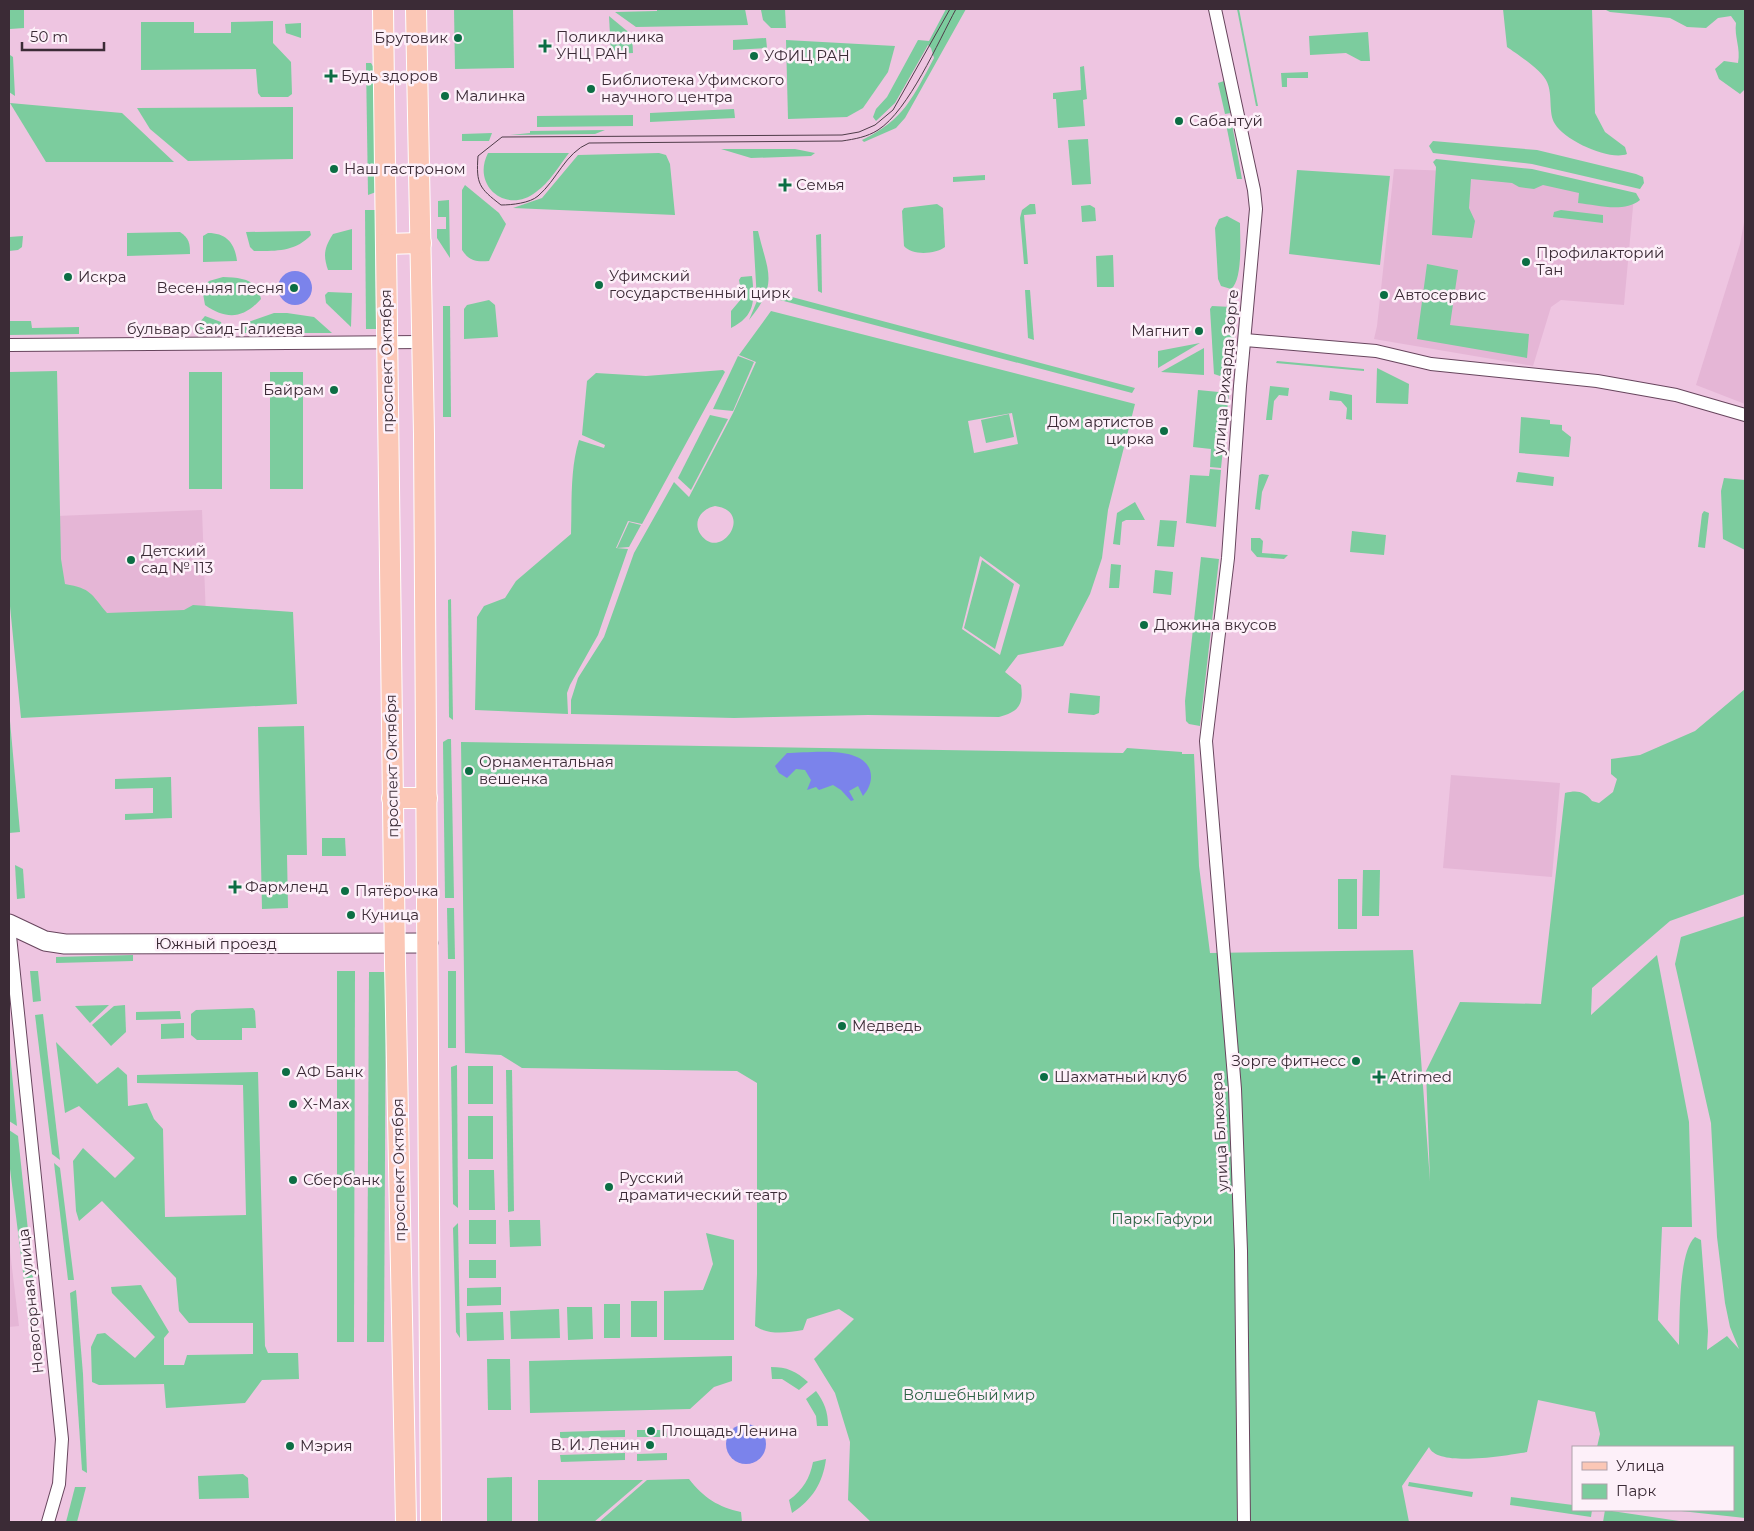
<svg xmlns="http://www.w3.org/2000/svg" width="1754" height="1531" font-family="Montserrat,sans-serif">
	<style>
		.built { fill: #e5b6d6 }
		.green { fill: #7ccc9e; fill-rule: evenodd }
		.water { fill: #7b83eb }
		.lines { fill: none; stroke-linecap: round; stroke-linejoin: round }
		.street-casing { stroke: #67455d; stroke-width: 14 }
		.secondary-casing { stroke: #67455d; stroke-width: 21 }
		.primary-casing { stroke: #fff; stroke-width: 22 }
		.street { stroke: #fff; stroke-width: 12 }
		.secondary { stroke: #fff; stroke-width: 19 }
		.primary { stroke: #fbc7b6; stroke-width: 20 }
		.tram { stroke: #4f3c49; stroke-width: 1 }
		.poi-dot { fill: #0c6e44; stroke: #fdf0f9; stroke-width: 2 }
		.labels { text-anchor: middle; stroke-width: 5; stroke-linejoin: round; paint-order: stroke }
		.poi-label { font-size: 15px; fill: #3b2b36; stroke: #fdf0f9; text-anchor: start }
		.street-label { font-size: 15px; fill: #3b2b36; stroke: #fdf0f9 }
		.park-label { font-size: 15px; fill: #2f6346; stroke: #fdf0f9 }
	</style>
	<rect width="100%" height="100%" fill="#eec5e1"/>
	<!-- built -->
	<g class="built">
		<polygon points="1394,169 1453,171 1634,196 1624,305 1561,300 1551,307 1533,366 1374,339 1377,326"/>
		<polygon points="1745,217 1745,404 1696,385 1740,244"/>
		<polygon points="202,510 208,673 63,679 57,516"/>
		<polygon points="1451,775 1560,783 1552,877 1443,868"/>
		<polygon points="9,1243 19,1326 9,1327"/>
	</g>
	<!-- green -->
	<g class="green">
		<polygon points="9,9 24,9 24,28 10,29 10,55 13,57 15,96 9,92"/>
		<polygon points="454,9 513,9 514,68 455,69"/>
		<polygon points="657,9 745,9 748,25 636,27 615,12 657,11"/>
		<polygon points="785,9 786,28 771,28 763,20 761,10"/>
		<path d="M946 9H966L905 118 896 128 864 142 862 140C904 120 913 97 934 58L931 48 928 45 895 103 876 121 873 117 876 109 887 97 918 40 929 41Z"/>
		<polygon points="1237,9 1239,9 1258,106 1256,106"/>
		<path d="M1503 9H1592L1595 113 1605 132 1625 147 1627 154C1610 161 1565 141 1555 124 1548 113 1553 95 1547 82 1543 71 1517 54 1507 47Z"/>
		<path d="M1604 9H1745V89L1740 94 1719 79 1715 69 1724 61 1738 63C1741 48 1734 37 1736 23L1731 16 1718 18 1706 28 1687 27 1670 18 1610 12Z"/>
		<polygon points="609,16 632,35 633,53 611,54"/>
		<polygon points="273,21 273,43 291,62 292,94 288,97 261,97 258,93 256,69 141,70 141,22 194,22 194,33 231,33 231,22"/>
		<polygon points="301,23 301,38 286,33 285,24"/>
		<polygon points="1368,32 1370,61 1361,61 1346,53 1310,55 1309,36"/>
		<polygon points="766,38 767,48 733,50 733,40"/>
		<polygon points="786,40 895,46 888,72 863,108 847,117 788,119"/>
		<polygon points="366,63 371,63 374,68 376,192 368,195"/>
		<polygon points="1084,66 1087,99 1083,100 1085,126 1058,128 1056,99 1053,99 1053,93 1081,90 1080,67"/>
		<polygon points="1308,72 1308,78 1287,78 1287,87 1282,87 1281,73"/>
		<polygon points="1224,81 1231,113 1225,114 1218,83"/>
		<polygon points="10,103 122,113 174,162 46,162"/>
		<polygon points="293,107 293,159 188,161 150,129 137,108"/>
		<polygon points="734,109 735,118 650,122 650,113"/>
		<polygon points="633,115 633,126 537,127 537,116"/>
		<polygon points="1226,124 1232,124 1242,179 1237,179"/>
		<polygon points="605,130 595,134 510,135 530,133 530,131"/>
		<polygon points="492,133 489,141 462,141 462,134"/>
		<polygon points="1088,139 1091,184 1072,185 1068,140"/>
		<polygon points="1433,141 1537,150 1636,174 1643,177 1644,183 1640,189 1532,164 1433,153 1429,146"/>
		<polygon points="721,149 795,149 815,153 811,156 751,158"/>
		<path d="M488 153H569C559 166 549 183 536 192 507 215 471 186 488 153Z"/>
		<polygon points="659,153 666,155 670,164 675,215 513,208 542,198 578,155"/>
		<path d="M1436 159 1532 169 1636 193 1640 200C1624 213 1597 205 1578 203L1579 193 1543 185 1534 189 1519 187 1512 183 1471 179 1469 208 1475 221 1472 238 1432 235 1436 167 1433 162Z"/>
		<polygon points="1297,170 1390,176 1380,265 1289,254"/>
		<polygon points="985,175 985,180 953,182 953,177"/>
		<path d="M465 185 499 213 506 224 489 261C476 262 469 261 462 250V190Z"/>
		<polygon points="449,200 450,258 437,238 437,229 446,229 446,217 438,217 438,201"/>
		<path d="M937 204 943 208 945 247C936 254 912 256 904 246L902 211 904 208Z"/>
		<polygon points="1030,204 1035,204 1036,214 1024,215 1028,264 1024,264 1020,218 1022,210"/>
		<polygon points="1090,205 1095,208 1096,221 1082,222 1081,206"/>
		<polygon points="365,210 375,210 376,329 366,329"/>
		<polygon points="1561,210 1603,215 1603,223 1553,217 1554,212"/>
		<path d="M1227 216 1240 223C1240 239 1243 280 1231 289L1221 286 1218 279 1215 228 1219 219Z"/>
		<path d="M352 229V270H328C323 255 324 248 333 234Z"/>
		<path d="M310 231 311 235C295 252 276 251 254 251L250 247 246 232Z"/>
		<path d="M753 231H758C768 273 779 283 749 320L757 301Z"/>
		<path d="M180 232C189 238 190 243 190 254L127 256V233Z"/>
		<path d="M208 233C227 233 235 244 237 261L203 262V236Z"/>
		<polygon points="821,234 822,293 818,291 816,235"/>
		<polygon points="23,236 22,247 18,250 9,251 9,237"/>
		<polygon points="1113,255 1114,287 1097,287 1096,256"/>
		<polygon points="1427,264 1458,270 1450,325 1529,334 1527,358 1417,339"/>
		<path d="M752 276C755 301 755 316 731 328V311L742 298 739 280 741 277Z"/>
		<path d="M223 277C241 278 257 278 261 299 243 319 227 320 205 305L202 288 209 281Z"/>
		<polygon points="1025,290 1030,290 1034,340 1028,338"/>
		<polygon points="328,292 352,293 351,327 326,303 325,295"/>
		<polygon points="792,297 1135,388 1132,393 780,300"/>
		<polygon points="489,300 495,305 498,337 464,339 464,309 467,305"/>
		<polygon points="443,306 450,306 451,417 443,417"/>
		<polygon points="1212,306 1232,307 1236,310 1233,351 1226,378 1214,374 1210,309"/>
		<path d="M771 311 1135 404 1108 510 1102 558 1090 594 1063 646 1018 655 1005 672 1021 685C1024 705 1018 712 999 717L868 715 734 718 571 714V700L578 678 604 637 634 553 674 482 689 497 733 413 756 362 739 355ZM1012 413 1018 444 974 453 968 421ZM715 506C755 511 721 562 701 535 692 522 701 509 715 506ZM980 556 1020 585 1000 655 962 629Z"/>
		<polygon points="274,313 287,313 314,317 332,333 239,333 240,325"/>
		<polygon points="205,316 221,322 224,331 206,332 200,329 199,323"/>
		<polygon points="9,321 31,321 32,328 79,327 79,334 9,335"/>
		<polygon points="1200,343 1158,368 1158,351"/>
		<polygon points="1204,348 1204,375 1161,372"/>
		<polygon points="738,356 754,362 733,411 713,409"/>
		<polygon points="1277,361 1364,369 1364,371 1276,363"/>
		<polygon points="1377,368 1409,384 1408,404 1376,403"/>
		<path d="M723 370 725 372 642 524 628 521 616 548 628 549 598 635 570 685 567 693 568 714 475 710 477 617 484 606 505 598 516 581 571 534C572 503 570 469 579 440L604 448 605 445 582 435 587 381 596 373 646 376Z"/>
		<path d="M57 371 61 559 65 584C92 589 90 593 107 613L184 610 193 605 293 612 297 704 21 718 9 596V372Z"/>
		<rect x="189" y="372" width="33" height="117"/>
		<rect x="270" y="372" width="33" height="117"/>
		<polygon points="1270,386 1289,388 1288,396 1279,395 1274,401 1272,420 1266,420"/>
		<polygon points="1198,390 1229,393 1221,468 1210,467 1211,449 1193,447"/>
		<polygon points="1330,391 1352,395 1352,420 1346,419 1347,408 1341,401 1329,400"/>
		<polygon points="1009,414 1014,437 986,443 981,420"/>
		<polygon points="710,415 728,419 691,490 678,478"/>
		<polygon points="1521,417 1550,420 1550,424 1562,425 1562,430 1571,437 1569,457 1519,453"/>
		<polygon points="1210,469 1221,470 1216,527 1186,523 1190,475 1209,476"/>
		<polygon points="1518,472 1554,477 1553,486 1516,482"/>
		<polygon points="1262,474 1269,475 1262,492 1260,510 1255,509 1259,475"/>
		<polygon points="1724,478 1745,480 1745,550 1723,539 1721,491"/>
		<polygon points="1135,502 1145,520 1126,520 1122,522 1120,545 1113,544 1117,513"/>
		<polygon points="1704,511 1709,513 1705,548 1698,547 1702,514"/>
		<polygon points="1160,520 1177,521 1174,547 1157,546"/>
		<polygon points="629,522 641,525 629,547 617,548"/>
		<polygon points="1352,531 1386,535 1384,555 1350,552"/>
		<polygon points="1251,538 1260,538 1263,541 1262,553 1288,555 1284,559 1257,557 1251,550"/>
		<polygon points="1201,557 1219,559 1200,726 1189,724 1186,721 1185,701"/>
		<polygon points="982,560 1014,584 995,649 964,628"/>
		<polygon points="1111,564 1121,565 1119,588 1109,588"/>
		<polygon points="1155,570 1173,572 1171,595 1153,593"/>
		<polygon points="451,599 453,720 449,717 448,600"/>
		<path d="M1745 689V894L1670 921 1592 988 1591 1015 1657 955 1689 1122 1692 1227H1662L1658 1320 1679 1345C1680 1321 1678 1252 1695 1237L1701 1240 1708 1331 1707 1350 1727 1336 1739 1349 1730 1327 1725 1303 1717 1237 1711 1123 1675 964 1681 937 1745 916V1518L1681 1511 1733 1510V1447H1597L1600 1434 1595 1412 1538 1400 1527 1452C1508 1455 1437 1468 1429 1447L1402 1486 1409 1522H871L848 1500 850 1442 835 1393 814 1359 854 1319 839 1309 807 1319 803 1330C786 1333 768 1335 755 1326L757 1274V1083L737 1071 522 1068 501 1055 465 1053 461 742 1123 753 1127 748 1182 752V754H1194L1199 866 1210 953 1413 950 1430 1181 1426 1071 1460 1002 1541 1004 1565 793C1577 790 1584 791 1592 801L1599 803 1613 792 1617 779 1611 774V759L1640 755 1695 731Z"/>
		<polygon points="1070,693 1100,696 1099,713 1094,715 1068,713"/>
		<polygon points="9,710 20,832 9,833"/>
		<polygon points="304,726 307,855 287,855 288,908 262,909 258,727"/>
		<polygon points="448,739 451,739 454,898 445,898 443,742"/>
		<polygon points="171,777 172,818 125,820 125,814 153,813 153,788 115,789 115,779"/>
		<polygon points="322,838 345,838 346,856 322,856"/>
		<polygon points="15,865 23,869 25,898 17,899"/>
		<polygon points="1363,870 1380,870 1379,916 1362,916"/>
		<rect x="1338" y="879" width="19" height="50"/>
		<polygon points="447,908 454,908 455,959 448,959"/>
		<polygon points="133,955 133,961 56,963 56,957"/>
		<polygon points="30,971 38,971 41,1001 33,1002"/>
		<polygon points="337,971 355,971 354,1342 337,1342"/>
		<rect x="448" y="971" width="8" height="77"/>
		<polygon points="369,972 386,972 384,1342 367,1342"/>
		<polygon points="109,1005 90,1023 75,1006"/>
		<polygon points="125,1005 126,1032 111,1046 92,1025 114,1006"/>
		<polygon points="253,1008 255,1011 256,1028 242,1028 242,1040 197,1040 191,1035 191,1014 196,1010"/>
		<polygon points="180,1011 181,1019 136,1020 136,1012"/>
		<polygon points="43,1014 60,1160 52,1154 35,1015"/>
		<polygon points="184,1023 184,1038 161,1039 161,1024"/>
		<polygon points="56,1042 97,1084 118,1067 127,1075 128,1106 147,1103 154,1119 163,1129 165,1217 246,1215 243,1085 137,1083 137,1075 258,1072 265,1346 268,1353 298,1353 299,1379 262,1380 245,1403 166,1408 164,1384 99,1385 92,1382 91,1347 97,1334 105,1333 135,1358 155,1337 112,1293 111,1287 141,1285 169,1332 164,1338 164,1365 184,1365 187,1355 253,1354 253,1323 189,1323 179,1311 176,1278 102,1201 79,1221 76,1211 73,1161 83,1148 115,1178 135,1158 79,1106 65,1113"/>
		<polygon points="9,1049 10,1053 17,1126 9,1121"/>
		<polygon points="457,1065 458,1208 453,1204 451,1067"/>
		<rect x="468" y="1066" width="25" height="38"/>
		<polygon points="506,1070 512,1070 514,1211 508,1212"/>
		<rect x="468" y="1116" width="25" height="43"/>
		<polygon points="9,1130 18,1136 34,1287 25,1288 9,1161"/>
		<polygon points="54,1163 60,1168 74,1280 68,1280"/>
		<polygon points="469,1170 494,1170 495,1210 469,1210"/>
		<rect x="469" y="1220" width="27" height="24"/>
		<polygon points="509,1220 540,1220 541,1246 510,1247"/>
		<polygon points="458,1223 460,1338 456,1332 453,1228"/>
		<polygon points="706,1233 734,1240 734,1340 664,1340 664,1291 703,1290 713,1264"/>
		<rect x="469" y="1260" width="27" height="18"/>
		<polygon points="501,1287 501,1305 467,1306 467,1288"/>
		<polygon points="76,1290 83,1374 87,1473 82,1470 70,1293"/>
		<polygon points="26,1298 35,1298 37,1319 35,1322 29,1323"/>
		<rect x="631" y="1301" width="26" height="36"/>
		<rect x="604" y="1304" width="16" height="34"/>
		<polygon points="567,1307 592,1307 593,1339 568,1340"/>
		<polygon points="559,1309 560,1338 511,1339 510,1311"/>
		<polygon points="503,1312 504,1340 467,1341 466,1313"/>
		<polygon points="732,1356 732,1381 714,1387 690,1409 530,1413 529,1361"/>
		<polygon points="487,1359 510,1359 511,1410 488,1410"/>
		<path d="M771 1367C787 1367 796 1371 808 1382L799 1390 782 1379H772Z"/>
		<path d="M816 1391C824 1402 828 1411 828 1426H817L816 1416 806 1399Z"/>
		<polygon points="625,1430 625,1437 560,1438 560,1432"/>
		<polygon points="637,1430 666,1430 667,1437 637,1437"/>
		<polygon points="625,1453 625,1460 561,1462 560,1455"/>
		<polygon points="667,1453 667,1460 637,1461 637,1454"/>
		<path d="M826 1459C823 1483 812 1500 792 1513L789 1500C803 1490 810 1478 813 1462Z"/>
		<polygon points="243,1474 248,1478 249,1498 199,1499 198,1476"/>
		<polygon points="512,1477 512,1522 487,1522 487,1478"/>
		<path d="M689 1479C704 1498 718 1507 741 1512L742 1522H599L647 1480Z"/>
		<polygon points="538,1480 643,1480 594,1522 538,1522"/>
		<polygon points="1409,1482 1473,1492 1472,1497 1408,1486"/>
		<polygon points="75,1487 86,1487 77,1522 66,1522"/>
		<polygon points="1511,1497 1573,1505 1573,1510 1592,1510 1591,1517 1510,1505"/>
		<polygon points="1605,1510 1686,1522 1603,1522"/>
	</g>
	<!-- water -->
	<g class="water">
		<circle cx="295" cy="288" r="17"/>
		<path d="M787 753C810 753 861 745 870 770 873 780 869 789 863 796L858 786 849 791 854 800 851 801 841 790 833 785 819 790 816 787 807 790 811 780 805 770 796 769 787 778 779 773 775 766Z"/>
		<circle cx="746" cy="1444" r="20"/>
	</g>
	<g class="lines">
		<defs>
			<g id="street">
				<polyline points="1215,9 1254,190 1256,209 1240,386 1228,558 1206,741 1235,1089 1241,1251 1244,1522"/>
				<polyline points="1245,340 1376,351 1431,364 1597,381 1676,395 1745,415"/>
				<polyline points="9,345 422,342"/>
				<polyline points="9,926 62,1439 59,1484 48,1522"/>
			</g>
			<polyline id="secondary" points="9,924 45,941 65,944 428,943"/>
			<g id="primary">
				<polyline points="383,9 395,963 406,1522"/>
				<polyline points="416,9 424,434 431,1522"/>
				<polyline points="386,244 421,243"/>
				<polyline points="392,798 427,798"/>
			</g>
		</defs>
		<!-- street casing -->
		<use href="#street" class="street-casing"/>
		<!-- secondary casing -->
		<use href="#secondary" class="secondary-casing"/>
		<!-- primary casing -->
		<use href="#primary" class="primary-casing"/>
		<!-- street -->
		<use href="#street" class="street"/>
		<!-- secondary -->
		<use href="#secondary" class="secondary"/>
		<!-- primary -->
		<use href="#primary" class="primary"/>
		<!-- tram -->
		<path class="tram" d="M950 9 893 110 875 125 859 132 842 135 502 137 478 156C476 184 479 188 501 205 512 205 530 203 538 196 557 180 565 153 589 143L842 141C855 139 867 137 878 130 909 110 938 42 956 9"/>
	</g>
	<!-- markers -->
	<g class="poi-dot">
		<circle cx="458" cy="38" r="5"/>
		<path d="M542.5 38.5h5v5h5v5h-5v5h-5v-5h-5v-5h5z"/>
		<circle cx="754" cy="56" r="5"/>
		<path d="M328.5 68.5h5v5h5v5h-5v5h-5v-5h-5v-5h5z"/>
		<circle cx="591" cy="89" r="5"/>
		<circle cx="445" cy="96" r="5"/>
		<circle cx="1179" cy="121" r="5"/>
		<circle cx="334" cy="169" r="5"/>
		<path d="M782.5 177.5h5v5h5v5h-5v5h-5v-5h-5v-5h5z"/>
		<circle cx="1526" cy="262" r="5"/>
		<circle cx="68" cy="277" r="5"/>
		<circle cx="599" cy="285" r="5"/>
		<circle cx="294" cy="288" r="5"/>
		<circle cx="1384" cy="295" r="5"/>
		<circle cx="1199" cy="331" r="5"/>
		<circle cx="334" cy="390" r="5"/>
		<circle cx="1164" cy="431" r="5"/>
		<circle cx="131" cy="560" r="5"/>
		<circle cx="1144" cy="625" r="5"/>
		<circle cx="469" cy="771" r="5"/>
		<path d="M232.5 879.5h5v5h5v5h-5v5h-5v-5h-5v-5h5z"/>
		<circle cx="345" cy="891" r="5"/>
		<circle cx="351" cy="915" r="5"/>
		<circle cx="842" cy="1026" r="5"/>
		<circle cx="1356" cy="1061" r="5"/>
		<circle cx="286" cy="1072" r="5"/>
		<circle cx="1044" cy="1077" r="5"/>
		<path d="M1376.5 1069.5h5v5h5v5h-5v5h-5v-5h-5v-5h5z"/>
		<circle cx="293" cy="1104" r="5"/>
		<circle cx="293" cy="1180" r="5"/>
		<circle cx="609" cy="1187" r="5"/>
		<circle cx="651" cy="1431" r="5"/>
		<circle cx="650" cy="1445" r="5"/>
		<circle cx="290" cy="1446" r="5"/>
	</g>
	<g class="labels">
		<!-- poi labels -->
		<g class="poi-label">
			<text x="556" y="42">Поликлиника<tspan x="556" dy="17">УНЦ РАН</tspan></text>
			<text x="448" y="43" text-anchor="end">Брутовик</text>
			<text x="764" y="61">УФИЦ РАН</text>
			<text x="341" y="81">Будь здоров</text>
			<text x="601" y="85">Библиотека Уфимского<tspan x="601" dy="17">научного центра</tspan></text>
			<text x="455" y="101">Малинка</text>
			<text x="1189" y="126">Сабантуй</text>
			<text x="344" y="174">Наш гастроном</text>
			<text x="796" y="190">Семья</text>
			<text x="1536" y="258">Профилакторий<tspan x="1536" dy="17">Тан</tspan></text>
			<text x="609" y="281">Уфимский<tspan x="609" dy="17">государственный цирк</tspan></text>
			<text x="78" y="282">Искра</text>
			<text x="284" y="293" text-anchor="end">Весенняя песня</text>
			<text x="1394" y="300">Автосервис</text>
			<text x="1189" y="336" text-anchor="end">Магнит</text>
			<text x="324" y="395" text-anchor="end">Байрам</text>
			<text x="1154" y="427" text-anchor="end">Дом артистов<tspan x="1154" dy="17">цирка</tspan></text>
			<text x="141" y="556">Детский<tspan x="141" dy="17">сад № 113</tspan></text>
			<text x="1154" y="630">Дюжина вкусов</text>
			<text x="479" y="767">Орнаментальная<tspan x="479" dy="17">вешенка</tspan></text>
			<text x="245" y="892">Фармленд</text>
			<text x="355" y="896">Пятёрочка</text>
			<text x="361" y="920">Куница</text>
			<text x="852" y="1031">Медведь</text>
			<text x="1346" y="1066" text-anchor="end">Зорге фитнесс</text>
			<text x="296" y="1077">АФ Банк</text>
			<text x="1054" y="1082">Шахматный клуб</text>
			<text x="1390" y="1082">Atrimed</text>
			<text x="303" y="1109">X-Max</text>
			<text x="619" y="1183">Русский<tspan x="619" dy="17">драматический театр</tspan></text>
			<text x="303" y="1185">Сбербанк</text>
			<text x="661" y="1436">Площадь Ленина</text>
			<text x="640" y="1450" text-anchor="end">В. И. Ленин</text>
			<text x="300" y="1451">Мэрия</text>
		</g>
		<!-- street labels -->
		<g class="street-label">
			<text x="215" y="334">бульвар Саид-Галиева</text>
			<text transform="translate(387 361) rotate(-91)" y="5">проспект Октября</text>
			<text transform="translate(1226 372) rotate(-85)" y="5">улица Рихарда Зорге</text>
			<text transform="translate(392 766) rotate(-91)" y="5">проспект Октября</text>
			<text x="216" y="949">Южный проезд</text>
			<text transform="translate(1220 1132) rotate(-93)" y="5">улица Блюхера</text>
			<text transform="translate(399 1170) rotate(-91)" y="5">проспект Октября</text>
			<text transform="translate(31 1301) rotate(-96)" y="5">Новогорная улица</text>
		</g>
		<!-- park labels -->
		<g class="park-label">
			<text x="1162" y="1224">Парк Гафури</text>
			<text x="969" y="1400">Волшебный мир</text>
		</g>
	</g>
	<!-- border -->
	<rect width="1754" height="1531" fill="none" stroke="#3b2b36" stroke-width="20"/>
	<!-- legend -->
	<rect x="1572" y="1446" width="162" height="65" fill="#fdf0f9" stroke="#afa1ab"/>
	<rect x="1582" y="1462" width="25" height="8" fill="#fbc7b6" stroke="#afa1ab"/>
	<text x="1616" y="1471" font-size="15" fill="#3b2b36">Улица</text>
	<rect x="1582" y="1484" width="25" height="15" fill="#7ccc9e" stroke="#afa1ab"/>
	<text x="1616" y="1496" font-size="15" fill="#3b2b36">Парк</text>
	<!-- scale -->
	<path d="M22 42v8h82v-8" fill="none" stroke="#3b2b36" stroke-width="2.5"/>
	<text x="30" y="42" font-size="15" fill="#3b2b36" stroke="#fdf0f9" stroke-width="4" paint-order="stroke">50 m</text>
</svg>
